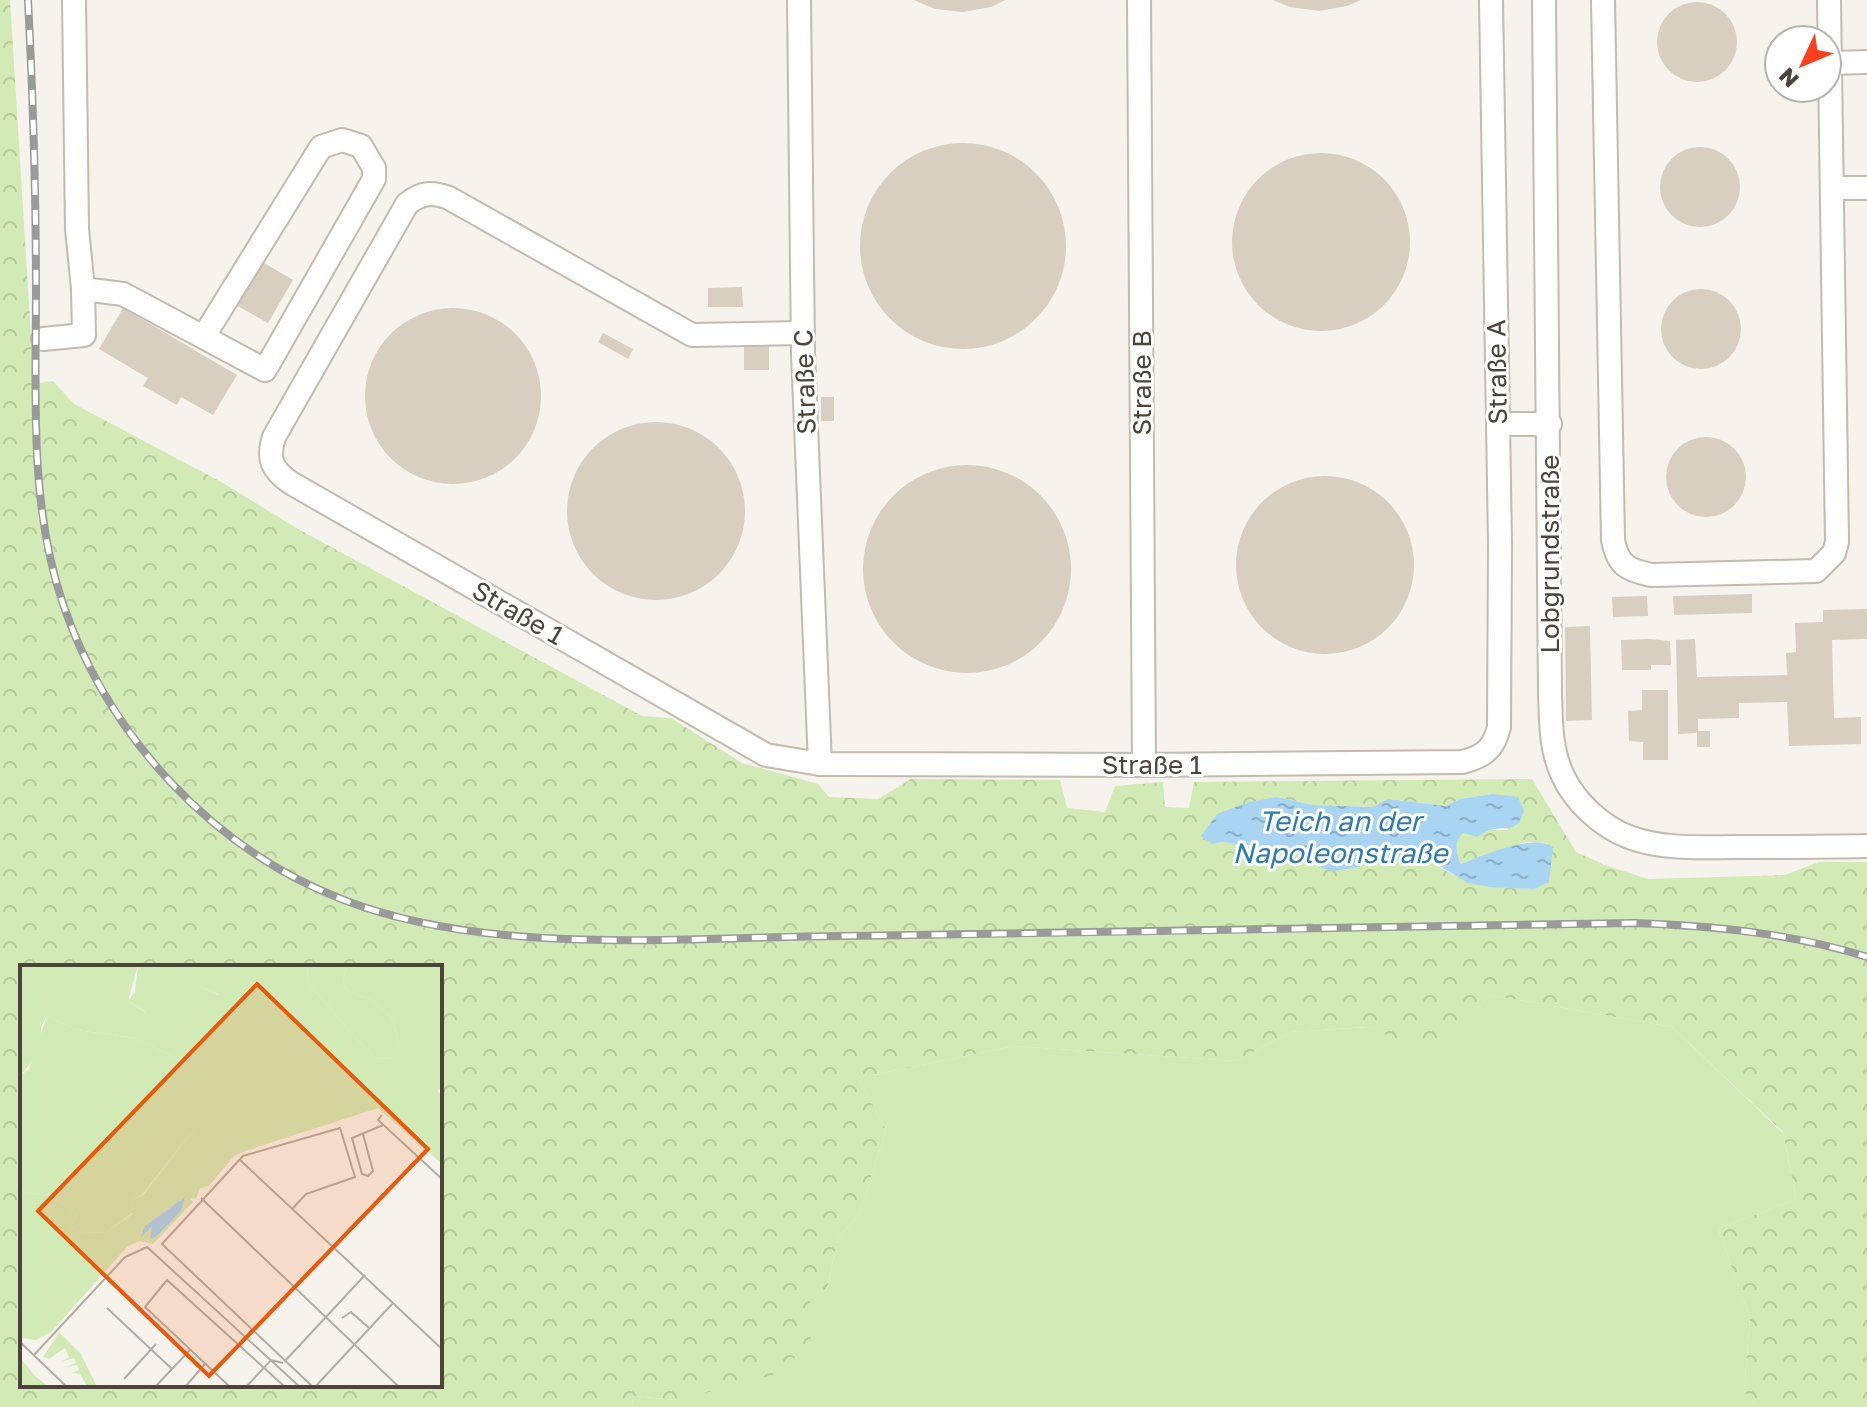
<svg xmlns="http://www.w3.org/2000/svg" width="1867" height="1407" font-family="'Golos Text',sans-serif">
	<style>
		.green { fill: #d2eab5 }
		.forest { fill: url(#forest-crowns); fill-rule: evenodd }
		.water { fill: url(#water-ripples) }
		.building { fill: #d8cfc1 }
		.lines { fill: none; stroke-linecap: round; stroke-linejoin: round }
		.minor-casing { stroke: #c2bbae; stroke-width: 26 }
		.minor { stroke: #fff; stroke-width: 22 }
		.rail-casing { stroke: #9a9a9a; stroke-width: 8 }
		.rail { stroke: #fff; stroke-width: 5; stroke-dasharray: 15; stroke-linecap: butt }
		.labels { text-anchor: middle; stroke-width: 6; stroke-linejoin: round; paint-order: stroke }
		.street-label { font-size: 26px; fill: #4b4439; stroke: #fff }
		.water-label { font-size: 28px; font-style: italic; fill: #2e7ab2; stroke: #fff }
		.inset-road { fill: none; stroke: #b2ada4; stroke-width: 2 }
		.view { fill: #e8590c; fill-opacity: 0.15; stroke: #e8590c; stroke-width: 4 }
		.inset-edge { fill: none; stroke: #4b4439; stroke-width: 4 }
	</style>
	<defs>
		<pattern id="forest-crowns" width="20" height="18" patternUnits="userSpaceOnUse" patternTransform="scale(2)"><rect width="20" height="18" fill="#d2eab5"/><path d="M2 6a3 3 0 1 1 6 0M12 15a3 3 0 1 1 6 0" fill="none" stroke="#b6ca9c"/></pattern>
		<pattern id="water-ripples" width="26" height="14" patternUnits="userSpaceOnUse" patternTransform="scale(2)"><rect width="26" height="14" fill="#a9d4f2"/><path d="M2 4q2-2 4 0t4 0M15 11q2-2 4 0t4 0" fill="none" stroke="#8caec5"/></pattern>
	</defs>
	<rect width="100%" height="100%" fill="#f6f3ec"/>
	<!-- green -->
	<polygon class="green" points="1490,995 1672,1027 1783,1133 1796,1199 1718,1229 1750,1318 1744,1391 1757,1407 633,1407 632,1396 678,1400 828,1286 837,1239 859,1214 886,1130 858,1078 1014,1046 1236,1061 1290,1032 1368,1027 1437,1056"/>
	<!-- forest -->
	<path class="forest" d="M0 0H10L34 384 53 381 74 404 223 483 298 529 642 716 671 718 742 763 818 784 829 797 878 799 911 779 1060 780 1067 808 1105 812 1115 786 1163 782 1165 807 1189 808 1194 782 1532 779 1576 852 1605 865 1648 879 1785 875 1819 862H1867V1407H1757L1744 1391 1750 1318 1718 1229 1796 1199 1783 1132 1672 1027 1490 995 1437 1057 1368 1027 1290 1032 1236 1061 1014 1046 858 1078 886 1130 859 1214 837 1239 828 1286 810 1302 811 1345 773 1375 678 1400 632 1396 633 1407H0ZM1492 794 1508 830H1489L1477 837 1463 832C1454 842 1456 853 1461 864L1526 842 1547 843 1534 889C1486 887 1467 887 1426 858L1321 868 1309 850 1265 843 1248 846 1224 840 1277 797 1313 805 1373 807 1388 799 1446 806 1460 799ZM22 967H440V1385H22Z"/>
	<!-- water -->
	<path class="water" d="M1492 794 1518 797 1524 811C1516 835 1507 825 1490 830 1485 831 1481 835 1477 837L1463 833C1454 842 1456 853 1461 864 1482 856 1533 833 1553 847L1549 882 1534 889 1490 887 1468 883 1426 858 1390 861 1335 871 1321 868 1309 850C1288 847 1270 845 1250 845 1236 846 1227 839 1212 844L1201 836 1217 814 1249 802 1277 797 1313 805 1373 807 1388 799 1446 806 1460 799Z"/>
	<!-- building -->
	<g class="building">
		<polygon points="914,0 1005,0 991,7 963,12 935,9"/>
		<polygon points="1273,0 1361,0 1347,6 1319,11 1290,7"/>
		<circle cx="1697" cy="42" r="40"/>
		<circle cx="963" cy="246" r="103"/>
		<circle cx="1700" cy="187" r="40"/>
		<circle cx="1321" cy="242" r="89"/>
		<polygon points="259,260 293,280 268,323 234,304"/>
		<polygon points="742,287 743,307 708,307 708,288"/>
		<circle cx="1701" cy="329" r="40"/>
		<circle cx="453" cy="396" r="88"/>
		<polygon points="123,308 237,375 213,415 181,397 177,405 143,386 148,378 99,349"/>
		<polygon points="603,333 633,349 628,359 598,342"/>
		<rect x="744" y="346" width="25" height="24"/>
		<rect x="821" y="397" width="13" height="24"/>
		<circle cx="656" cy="511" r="89"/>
		<circle cx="1706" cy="477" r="40"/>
		<circle cx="967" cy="569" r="104"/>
		<circle cx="1325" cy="565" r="89"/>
		<polygon points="1752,594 1752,613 1674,615 1673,596"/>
		<polygon points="1647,596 1648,616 1613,617 1612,597"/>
		<polygon points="1867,609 1867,639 1832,640 1834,718 1861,717 1861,744 1789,746 1787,702 1739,703 1739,718 1698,719 1698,731 1710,731 1710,747 1697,747 1697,733 1678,734 1676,640 1695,639 1697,677 1787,675 1786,653 1796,652 1795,623 1823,622 1823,610"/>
		<polygon points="1590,626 1592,720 1566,721 1565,627"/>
		<polygon points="1650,639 1670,641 1671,665 1651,665 1651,670 1622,670 1621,640"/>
		<polygon points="1642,690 1668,690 1668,760 1643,760 1643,742 1629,741 1628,711 1642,710"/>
	</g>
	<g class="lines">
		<defs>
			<g id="minor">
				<polyline points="799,0 803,353 820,764"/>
				<polyline points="1139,0 1144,765"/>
				<path d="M1544 0 1550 692C1551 720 1550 749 1563 776 1575 802 1602 827 1629 837 1663 850 1703 847 1738 847 1781 847 1824 847 1867 846"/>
				<path d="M1603 0 1613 540C1618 566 1628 570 1651 575L1816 571 1834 553 1837 542 1829 0"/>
				<polyline points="1831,63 1867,62"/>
				<polyline points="1832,188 1867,188"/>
				<polyline points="83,289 123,294 265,370 374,179 374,168 361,146 342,140 321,147 204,336"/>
				<path d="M803 333 692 335 449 198C432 192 422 192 407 204L274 437C267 459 272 470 291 483L766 755 820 764 1144 765 1462 762C1483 757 1494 749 1499 727L1500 544 1491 0"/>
				<polyline points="43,339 84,335 83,289 77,229 74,0"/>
				<polyline points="1498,424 1550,424"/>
			</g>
		</defs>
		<!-- minor casing -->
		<use href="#minor" class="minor-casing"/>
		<!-- minor -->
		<use href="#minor" class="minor"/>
		<defs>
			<path id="rail" d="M28 0C33 97 36 194 36 292 36 396 29 504 63 604 108 736 213 850 344 900 491 957 684 937 841 936 1106 933 1371 927 1635 923 1714 926 1791 933 1867 957"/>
		</defs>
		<!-- rail casing -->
		<use href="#rail" class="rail-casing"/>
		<!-- rail -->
		<use href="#rail" class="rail"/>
	</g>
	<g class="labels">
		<!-- street labels -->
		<g class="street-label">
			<text transform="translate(1497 372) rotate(-91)" y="9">Straße A</text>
			<text transform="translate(805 382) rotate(-92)" y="9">Straße C</text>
			<text transform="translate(1142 383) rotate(-90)" y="9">Straße B</text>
			<text transform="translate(1550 554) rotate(-90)" y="9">Lobgrundstraße</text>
			<text transform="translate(518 613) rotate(30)" y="9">Straße 1</text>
			<text x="1152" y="774">Straße 1</text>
		</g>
		<!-- water labels -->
		<g class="water-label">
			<text x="1340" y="831">Teich an der<tspan x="1340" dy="32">Napoleonstraße</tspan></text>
		</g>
	</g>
	<!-- overview -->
	<g transform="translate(20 965)">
		<rect width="422" height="422" fill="#f6f3ec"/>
		<path d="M118 0H211L200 30 181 22 126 47 108 36 115 27ZM288 0H326L323 19 328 26 352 35 371 52 379 77 374 94 355 93 324 60 287 16ZM27 51 57 65 114 73 164 97 154 134 176 162 122 230 111 235 112 248 87 267 61 268 51 262 57 249 34 233 0 226V111L9 104Z" fill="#d2eab5"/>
		<path d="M0 0H118L108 36 125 47 155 4 179 8 181 22 199 30 211 0H288L287 16 324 60 355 93 373 94 379 77 371 52 352 35 328 26 323 19 326 0H422V122L417 126 422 131V199L358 143 228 185 214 191 189 221 180 223 176 234 170 233 173 237 133 279 119 276 108 281 31 367 16 375 0 373V226L34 233 57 249 51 262 61 268 87 267 112 249 111 235 123 230 176 162 167 159 149 125 164 97 114 73 57 65 27 51 21 62V85L0 111ZM162 234 161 246 136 272 131 260ZM39 367 61 389 77 422H68L60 409 51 408 59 405 57 400 46 402 56 398 54 393 41 397 49 392 45 383 29 394 23 392ZM0 392 15 411 29 422H6L0 416Z" fill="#d2eab5" fill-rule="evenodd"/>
		<path d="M165 232 161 246 136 272 130 273 132 261 121 272 125 261Z" fill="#a9d4f2"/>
		<path class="inset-road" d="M362 150 358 155 422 214M343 169 353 206 348 211 342 209 332 173 363 160M219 194 422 384M181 233 379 422M273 243 286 229 335 212 320 163 223 191 142 279 293 422M87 343 152 404M322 353 331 347 349 363M0 377 47 422M14 390 105 292 127 282 280 422M265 396 345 310M104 414 136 379M135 422 170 385M165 422 185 399M210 422 125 342 147 315 265 422M226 422 251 395 263 398M295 422 373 338"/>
		<path class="view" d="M237 19 408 184 189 411 18 246Z"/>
		<rect width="422" height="422" class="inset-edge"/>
	</g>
	<!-- north arrow -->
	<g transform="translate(1803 64) rotate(226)"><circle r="38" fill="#ffffff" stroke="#b7b4b0" stroke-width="2"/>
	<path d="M0-6L14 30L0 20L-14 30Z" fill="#fc3f1d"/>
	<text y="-12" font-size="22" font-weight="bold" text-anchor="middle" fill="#4b4439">N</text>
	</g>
</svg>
